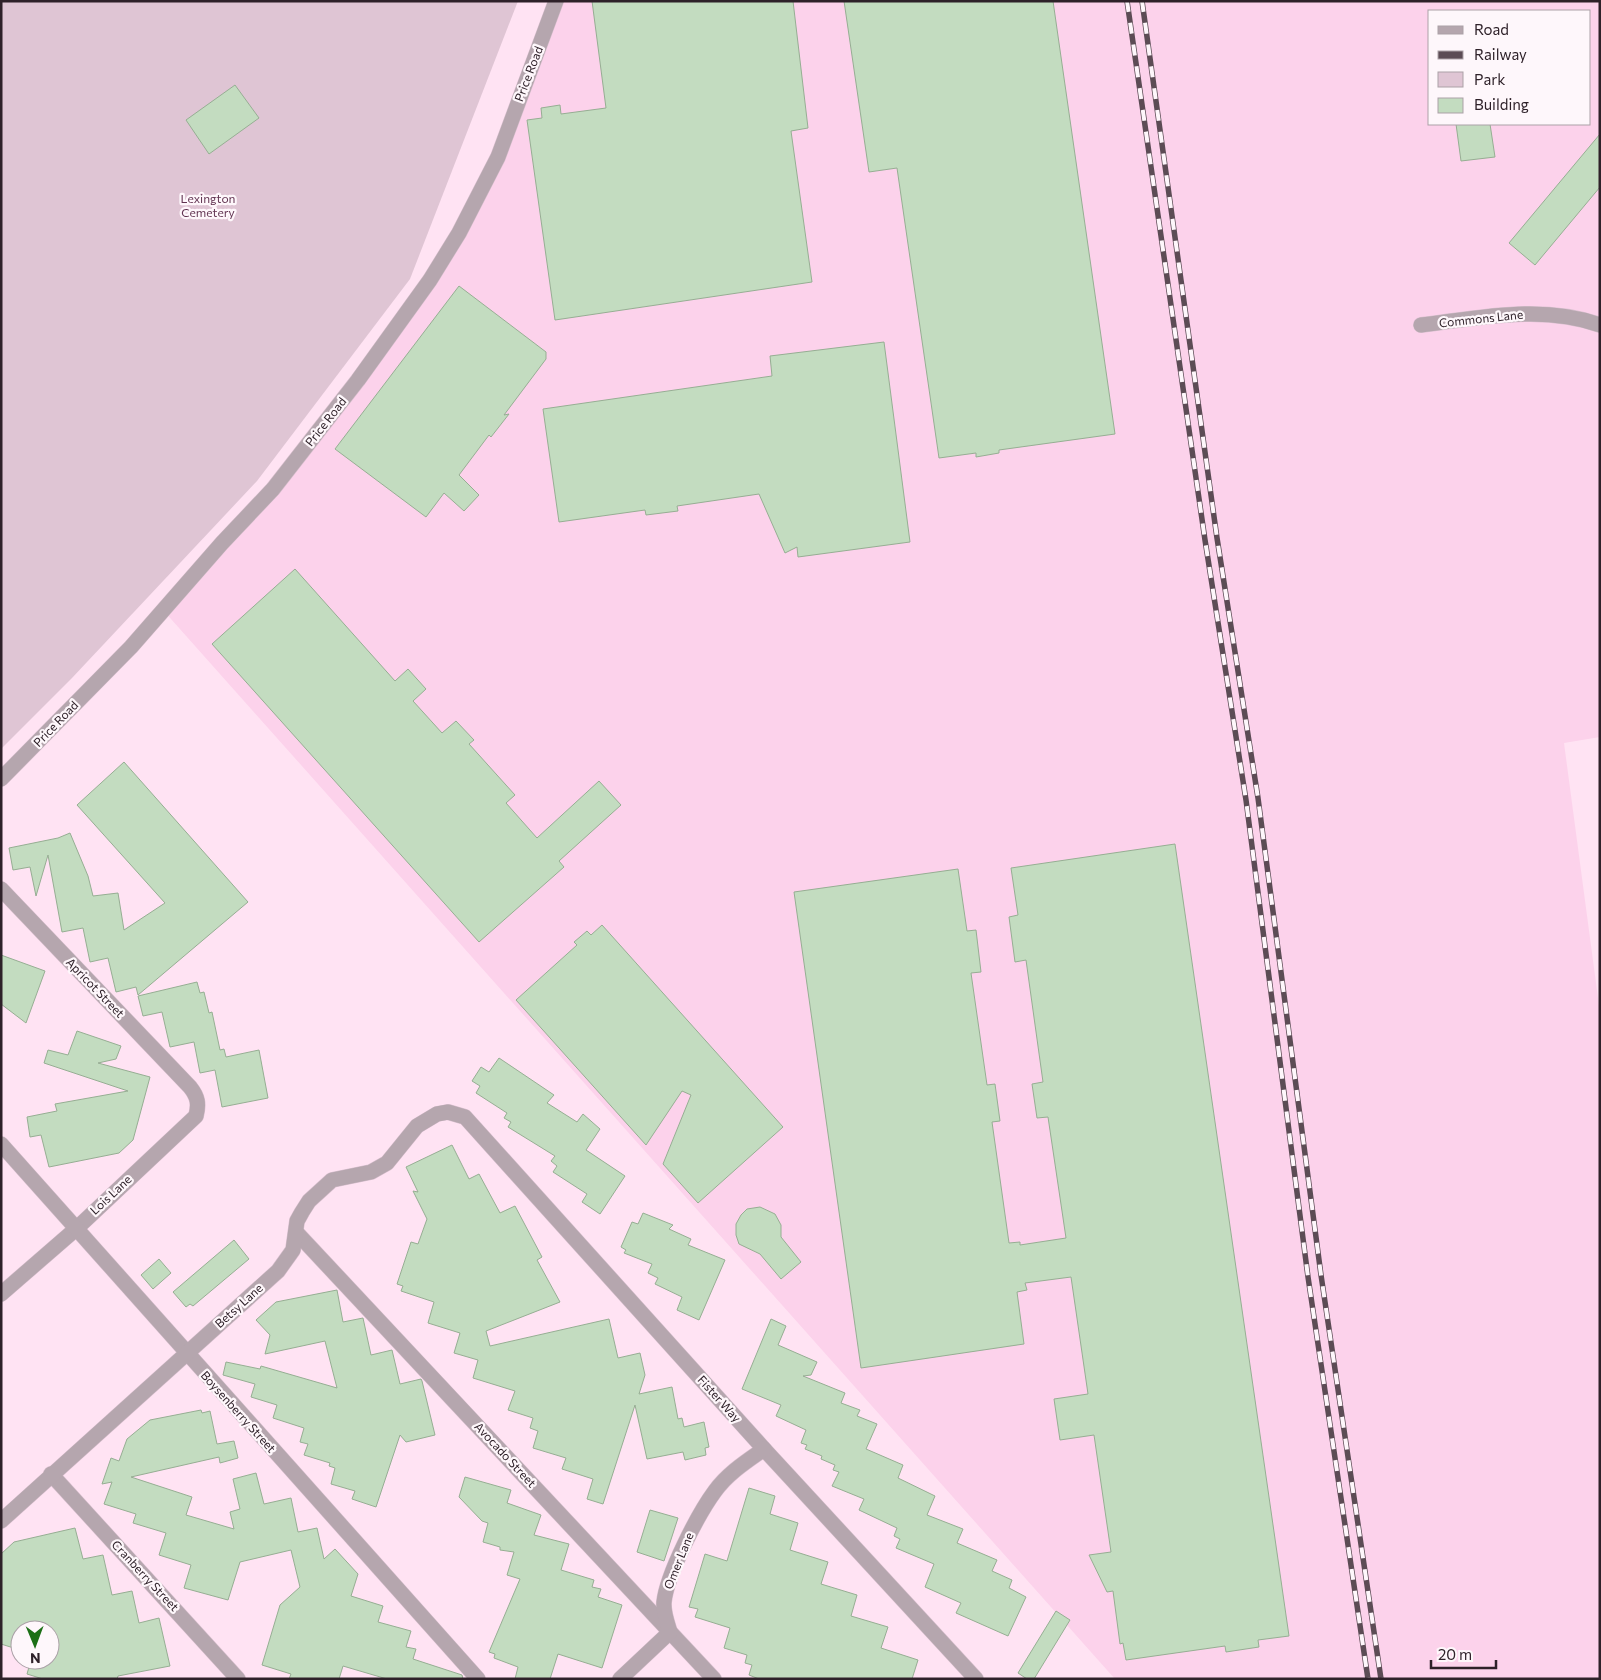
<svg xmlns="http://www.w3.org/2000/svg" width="1601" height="1680" font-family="Commissioner,sans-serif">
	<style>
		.built { fill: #fcd2eb; fill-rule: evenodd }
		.green { fill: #dfc5d4 }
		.building { fill: #c3dcc0; stroke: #96ae93 }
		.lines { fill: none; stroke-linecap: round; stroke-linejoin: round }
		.minor-casing { stroke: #d9c0cf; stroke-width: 16 }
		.minor { stroke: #b5a6ae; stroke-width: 15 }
		.rail-casing { stroke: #5c4c55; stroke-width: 5.5 }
		.rail { stroke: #fef7fb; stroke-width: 4; stroke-dasharray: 11; stroke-linecap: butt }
		.labels { text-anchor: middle; stroke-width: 4.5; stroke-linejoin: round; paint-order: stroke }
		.street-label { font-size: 12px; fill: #2e2129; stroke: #fef7fb }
		.park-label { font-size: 12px; fill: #613351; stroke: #fef7fb }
	</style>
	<rect width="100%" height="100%" fill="#ffe3f3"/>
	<!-- built -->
	<path class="built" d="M556 1H1600V737L1564 743 1600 1013V1679H1115L163 610 296 460 459 233ZM1430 11H1590V124H1430Z"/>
	<!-- green -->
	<polygon class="green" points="1,1 518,1 410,279 257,481 72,678 1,749"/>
	<!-- building -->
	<g class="building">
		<polygon points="592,1 793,1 808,128 791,131 812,282 555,320 527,120 542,118 541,108 560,105 561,114 606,108"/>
		<polygon points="844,1 1053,1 1115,434 999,450 999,453 976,457 976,453 939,458 897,168 869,172"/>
		<polygon points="235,85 259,118 209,154 186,120"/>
		<polygon points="1456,124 1490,124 1495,157 1461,161"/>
		<polygon points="1600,134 1600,187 1535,265 1509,243"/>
		<polygon points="459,286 546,352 546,359 504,415 509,414 491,437 489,435 459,475 479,495 464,511 444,493 426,517 335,449"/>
		<polygon points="884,342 910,542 798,557 797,547 785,553 759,494 677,506 678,511 646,515 645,510 559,522 543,409 772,376 770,356"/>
		<polygon points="295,569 395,681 408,669 426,689 413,701 442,733 456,721 474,740 469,744 515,795 506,803 537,838 599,781 621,805 559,861 564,867 479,942 212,644"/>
		<polygon points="124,762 248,902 138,995 136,987 116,992 108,958 90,962 83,928 62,932 48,855 36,896 30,867 13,870 9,848 58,838 70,833 88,876 93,896 118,893 124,930 165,903 77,805"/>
		<polygon points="1175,844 1289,1636 1258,1640 1259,1647 1226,1652 1225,1646 1126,1660 1123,1643 1120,1644 1113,1591 1107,1592 1089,1555 1111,1552 1094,1435 1060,1440 1054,1399 1088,1394 1071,1277 1025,1283 1027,1290 1017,1292 1024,1344 861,1368 794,892 958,869 967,931 976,930 981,972 971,973 987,1085 995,1084 1000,1121 992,1122 1009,1243 1020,1242 1020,1245 1066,1238 1048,1117 1037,1118 1032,1084 1043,1082 1026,960 1015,962 1009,917 1018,915 1011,868"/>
		<polygon points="602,925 783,1127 698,1203 663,1164 691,1095 682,1091 646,1145 516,1000 577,945 574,942 587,931 591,935"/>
		<polygon points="1,955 45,971 26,1023 1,1004"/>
		<polygon points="197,982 200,993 204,992 209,1013 212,1012 220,1050 224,1049 226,1057 259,1050 268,1098 222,1107 215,1070 200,1073 194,1042 170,1047 162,1012 143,1016 138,996"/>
		<polygon points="77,1031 121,1046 116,1059 98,1063 150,1077 133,1140 119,1153 49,1167 41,1135 30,1137 27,1117 57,1111 55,1104 128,1091 44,1063 48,1050 68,1055"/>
		<polygon points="499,1058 554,1095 547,1103 577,1122 583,1114 600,1129 586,1150 625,1176 600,1214 582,1202 587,1194 553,1172 557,1166 551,1161 555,1156 508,1127 511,1122 504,1118 507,1113 476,1093 480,1086 472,1081 481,1067 489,1072"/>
		<polygon points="452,1145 469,1179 479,1174 500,1213 515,1206 542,1257 537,1260 560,1302 486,1331 490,1346 609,1319 618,1358 640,1353 645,1375 639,1394 672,1387 678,1419 682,1418 684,1427 704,1422 709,1447 705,1448 706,1455 685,1460 683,1452 647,1459 635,1405 603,1504 587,1499 593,1479 562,1469 566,1458 533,1448 538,1431 530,1428 533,1418 508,1410 515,1391 473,1378 478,1360 454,1353 460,1333 428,1323 434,1302 401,1291 403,1286 397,1284 411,1242 418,1244 427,1219 413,1191 418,1192 406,1167"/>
		<polygon points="760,1207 775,1214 781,1225 781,1237 801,1262 781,1279 760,1254 739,1244 736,1235 736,1224 741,1215 747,1209"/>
		<polygon points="643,1213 673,1225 669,1229 691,1239 688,1245 725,1260 699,1320 677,1310 682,1297 655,1284 658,1278 648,1273 652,1264 624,1253 626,1250 621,1247 632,1222 638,1224"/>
		<polygon points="234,1240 249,1259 193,1306 190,1304 186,1307 173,1292"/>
		<polygon points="159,1259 171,1273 153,1289 141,1275"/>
		<polygon points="337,1290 343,1322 363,1318 371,1355 392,1350 400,1384 421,1379 422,1381 435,1435 406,1442 400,1435 376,1507 352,1499 355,1491 331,1484 335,1468 329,1466 330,1463 304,1455 308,1444 300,1442 304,1428 273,1418 277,1405 251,1397 255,1384 223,1375 226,1362 260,1369 261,1366 337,1388 325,1341 265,1354 270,1335 256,1320 276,1302"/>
		<polygon points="771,1319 786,1326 778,1345 817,1362 811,1375 803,1376 845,1393 841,1403 860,1410 857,1416 877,1424 866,1449 903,1465 898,1478 935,1496 927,1515 963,1529 957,1543 997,1560 992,1571 1012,1580 1009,1588 1026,1597 1008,1636 956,1613 961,1603 925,1587 934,1564 896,1548 900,1539 894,1536 897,1528 859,1510 864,1499 832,1486 839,1472 833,1470 835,1465 821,1459 822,1456 805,1449 807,1445 801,1443 806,1430 776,1416 781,1405 742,1389"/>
		<polygon points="201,1410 202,1413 210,1411 217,1444 234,1441 238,1458 220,1463 219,1457 131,1477 192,1497 186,1515 234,1529 230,1512 240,1509 233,1479 256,1473 264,1504 291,1498 298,1532 317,1528 324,1559 335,1549 358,1574 351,1596 383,1606 378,1622 411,1631 406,1647 416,1649 413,1659 462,1675 463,1679 387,1679 343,1666 339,1679 289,1679 291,1674 262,1665 280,1605 300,1587 291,1550 240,1562 228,1600 184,1588 191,1565 159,1555 166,1533 133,1523 136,1514 104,1504 112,1482 102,1484 111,1458 119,1461 127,1439 150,1420"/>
		<polygon points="465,1477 511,1490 507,1503 541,1515 534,1535 569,1544 561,1570 594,1580 592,1587 601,1589 598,1597 622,1605 602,1668 558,1654 550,1679 515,1679 518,1667 494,1658 495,1654 489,1652 520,1579 507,1575 514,1552 500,1550 500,1547 483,1542 488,1523 482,1521 459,1497"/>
		<polygon points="749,1488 775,1496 770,1514 798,1523 790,1550 828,1562 821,1584 857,1595 851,1616 888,1627 881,1648 918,1660 912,1679 759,1679 749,1675 752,1665 745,1663 747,1655 724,1648 730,1628 695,1617 698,1609 689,1607 705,1554 727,1561"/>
		<polygon points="650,1510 678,1518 664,1561 637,1552"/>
		<polygon points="75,1528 83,1559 103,1555 112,1595 132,1591 139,1623 159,1618 170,1666 118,1676 117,1679 43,1679 27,1674 31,1660 50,1660 50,1630 20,1630 20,1650 1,1644 1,1554 14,1542"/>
		<polygon points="1056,1611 1070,1620 1034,1679 1027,1679 1018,1673"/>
	</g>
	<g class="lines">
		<defs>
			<g id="minor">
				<path d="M1421 325C1479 318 1543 304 1600 325"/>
				<polyline points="1,779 131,647 222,543 273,489 358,380 430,280 459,233 498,157 556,1"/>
				<path d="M1 889 190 1087C198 1097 199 1104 196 1116L77 1228 1 1294"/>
				<polyline points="1,1144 478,1679"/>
				<polyline points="296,1232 714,1679"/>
				<polyline points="51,1474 238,1679"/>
				<polyline points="1,1521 278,1271 293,1250 297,1221 302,1212 309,1201 332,1180 371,1172 387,1163 417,1126 437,1114 448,1112 465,1117 764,1449 976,1679"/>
				<path d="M620 1679 670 1632C667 1622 663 1612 664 1602 667 1574 698 1514 715 1491 728 1473 747 1461 764 1449"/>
			</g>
		</defs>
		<!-- minor casing -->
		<use href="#minor" class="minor-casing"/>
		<!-- minor -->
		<use href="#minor" class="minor"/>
		<defs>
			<g id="rail">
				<polyline points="1127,1 1205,540 1246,800 1308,1277 1368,1679"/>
				<polyline points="1142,1 1217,538 1258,798 1321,1275 1381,1679"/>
			</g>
		</defs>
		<!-- rail casing -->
		<use href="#rail" class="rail-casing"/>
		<!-- rail -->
		<use href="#rail" class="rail"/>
	</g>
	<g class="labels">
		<!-- street labels -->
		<g class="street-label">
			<text transform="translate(529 74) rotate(-69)" y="4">Price Road</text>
			<text transform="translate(1481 319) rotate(-6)" y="4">Commons Lane</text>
			<text transform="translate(326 422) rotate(-52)" y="4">Price Road</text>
			<text transform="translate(56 724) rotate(-46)" y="4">Price Road</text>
			<text transform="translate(95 988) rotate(46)" y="4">Apricot Street</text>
			<text transform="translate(111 1195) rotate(-43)" y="4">Lois Lane</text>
			<text transform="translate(239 1306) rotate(-42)" y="4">Betsy Lane</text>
			<text transform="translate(719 1399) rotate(48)" y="4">Fister Way</text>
			<text transform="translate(238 1412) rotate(48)" y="4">Boysenberry Street</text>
			<text transform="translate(505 1455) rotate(47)" y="4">Avocado Street</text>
			<text transform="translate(679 1561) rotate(-68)" y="4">Omer Lane</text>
			<text transform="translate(145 1576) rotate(47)" y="4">Cranberry Street</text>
		</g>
		<!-- park labels -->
		<g class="park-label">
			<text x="208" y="203">Lexington<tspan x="208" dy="14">Cemetery</tspan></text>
		</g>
	</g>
	<!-- border -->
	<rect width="1601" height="1680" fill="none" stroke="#2e2129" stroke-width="5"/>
	<!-- legend -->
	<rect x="1428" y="10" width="162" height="115" fill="#fef7fb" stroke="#aba1a7"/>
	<rect x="1438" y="26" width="25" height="8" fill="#b5a6ae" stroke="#aba1a7"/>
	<text x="1474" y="35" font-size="15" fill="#2e2129">Road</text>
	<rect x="1438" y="51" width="25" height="8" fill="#5c4c55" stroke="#aba1a7"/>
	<text x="1474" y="60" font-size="15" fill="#2e2129">Railway</text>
	<rect x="1438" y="72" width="25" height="15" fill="#dfc5d4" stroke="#aba1a7"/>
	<text x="1474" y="85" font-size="15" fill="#2e2129">Park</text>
	<rect x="1438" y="98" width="25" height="15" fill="#c3dcc0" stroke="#aba1a7"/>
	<text x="1474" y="110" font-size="15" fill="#2e2129">Building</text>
	<!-- north arrow -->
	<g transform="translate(35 1645) rotate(179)"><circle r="24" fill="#fef7fb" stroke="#aba1a7"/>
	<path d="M0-4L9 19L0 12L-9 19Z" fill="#1c6f16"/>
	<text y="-8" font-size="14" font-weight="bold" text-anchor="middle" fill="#2e2129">N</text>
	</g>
	<!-- scale -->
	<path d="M1431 1660v8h65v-8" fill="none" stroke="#2e2129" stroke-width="2.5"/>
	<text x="1438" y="1660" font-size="15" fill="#2e2129" stroke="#fef7fb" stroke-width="4" paint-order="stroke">20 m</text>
</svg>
